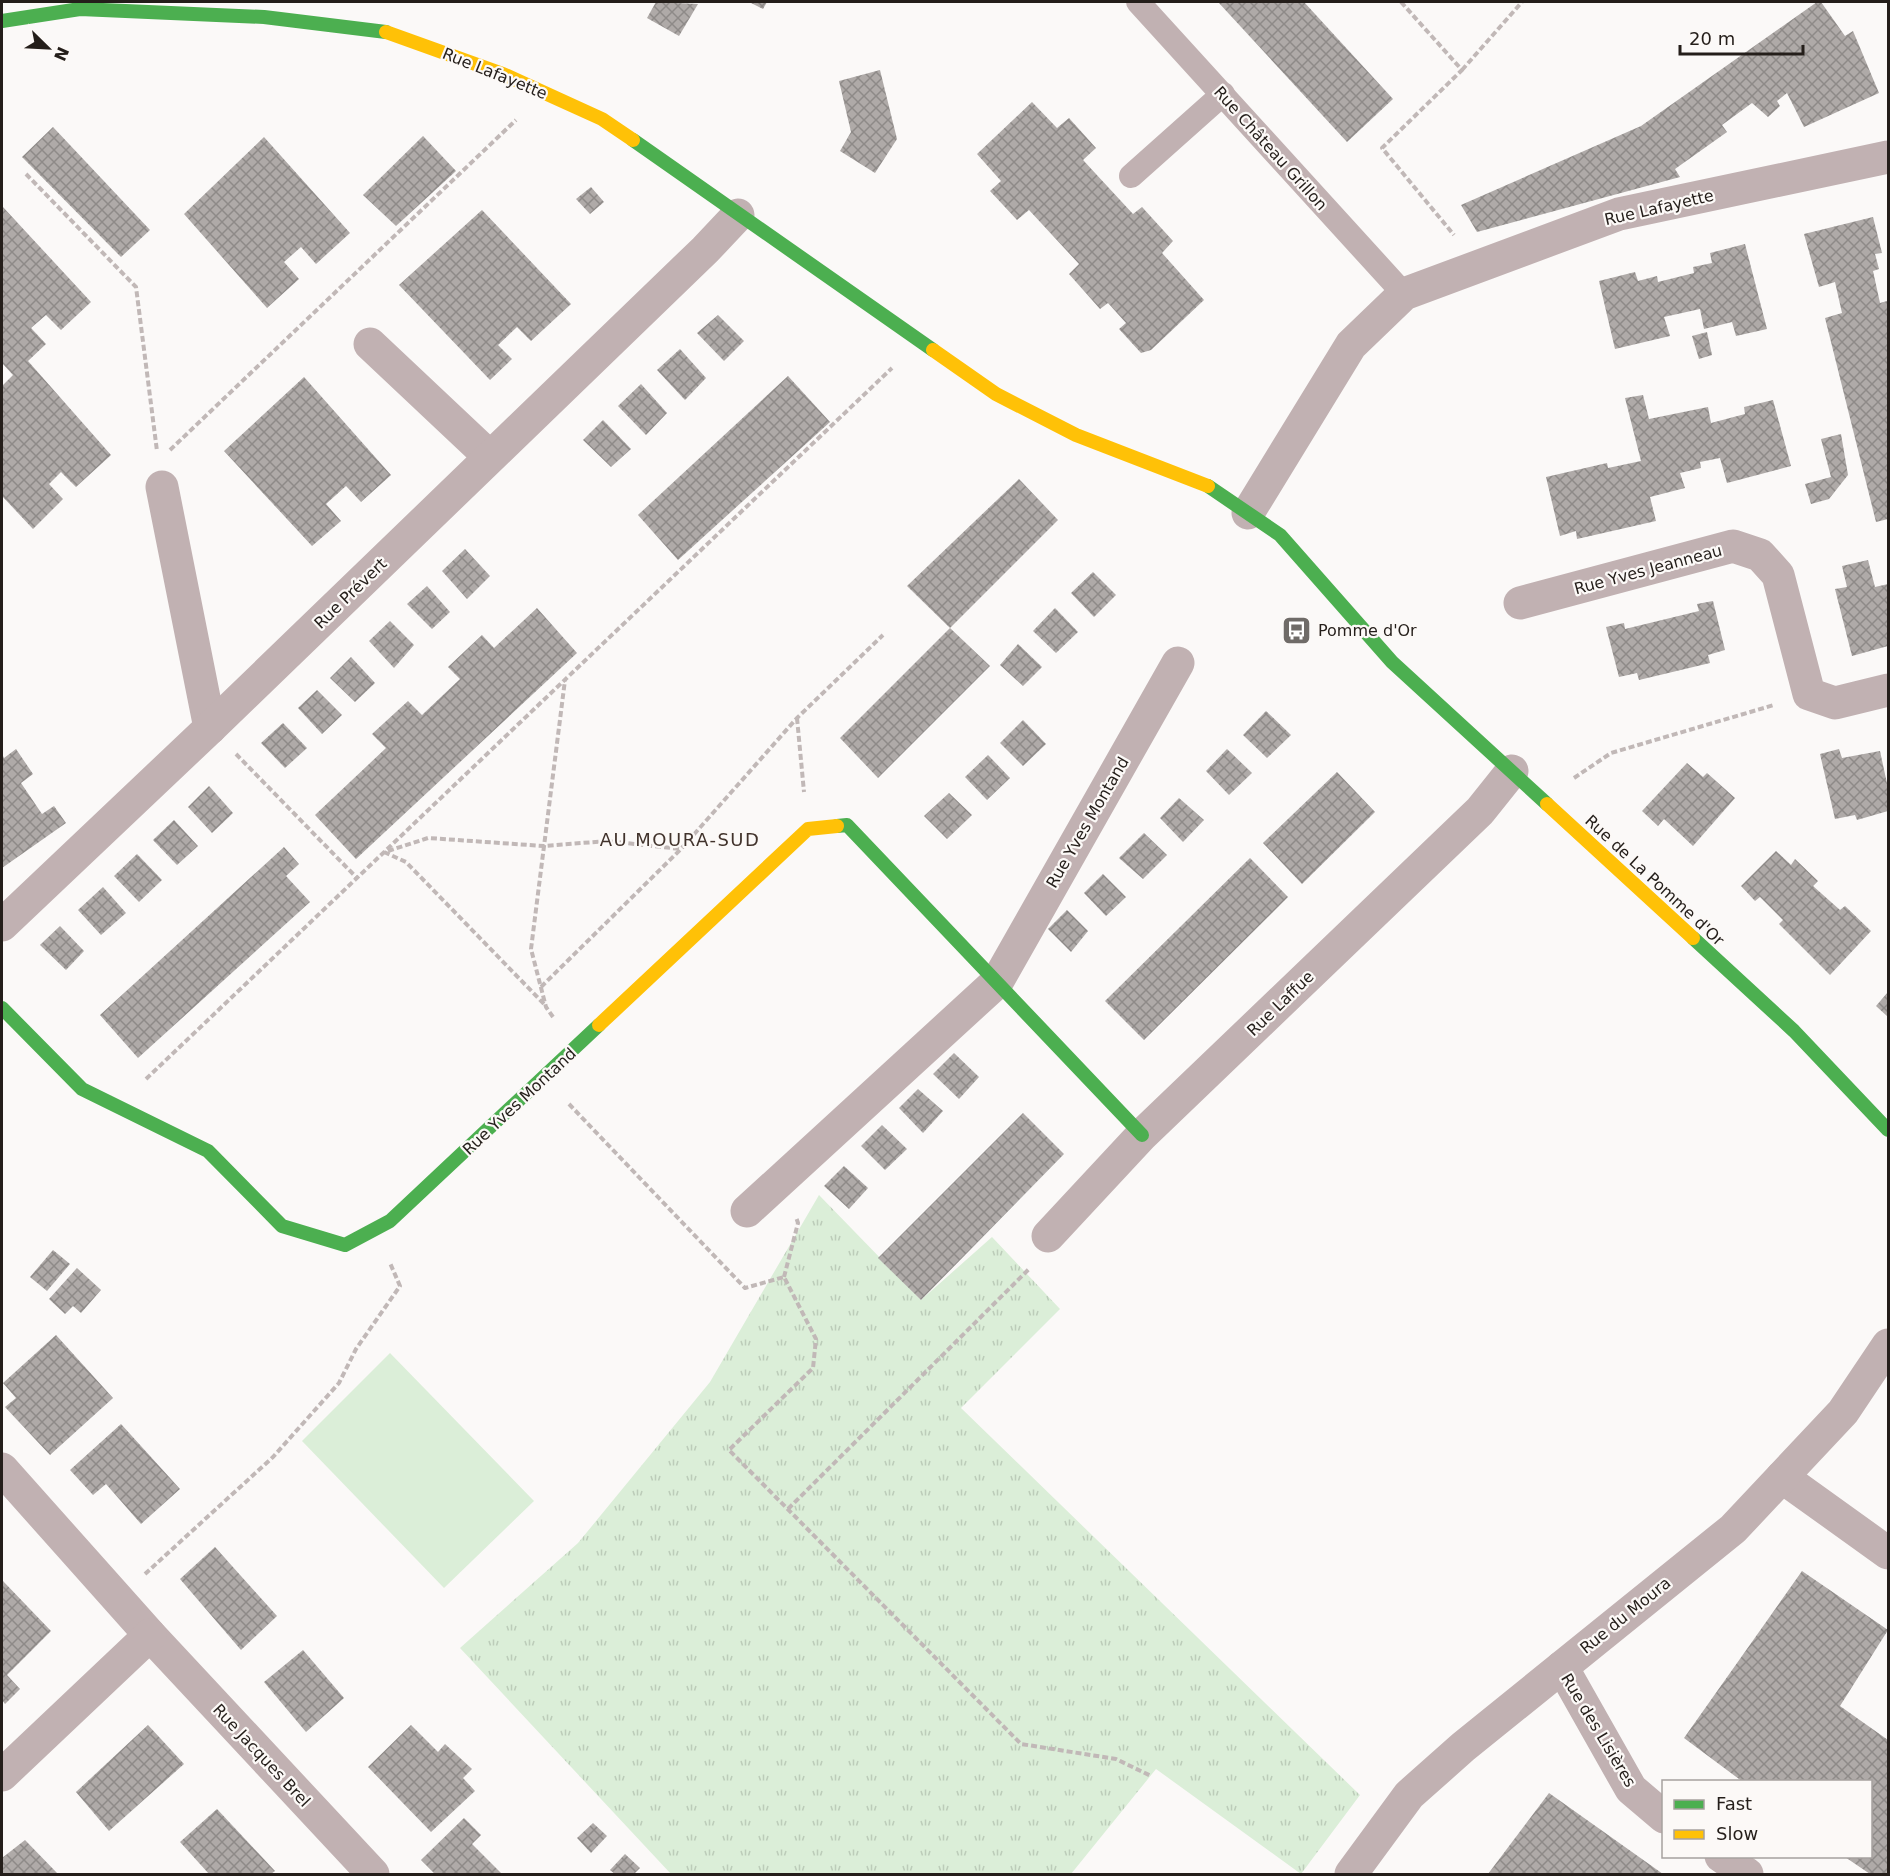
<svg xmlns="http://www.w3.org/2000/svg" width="1890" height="1876" font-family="'DejaVu Sans',sans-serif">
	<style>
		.park { fill: url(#park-tufts) }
		.pitch { fill: #dbeed8 }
		.building { fill: url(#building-cross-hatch) }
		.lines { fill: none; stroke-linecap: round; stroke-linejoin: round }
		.path { stroke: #c1b8b7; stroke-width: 4; stroke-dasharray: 6 3; stroke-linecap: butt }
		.lane { stroke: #c1b1b2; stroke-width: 24 }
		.street { stroke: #c1b1b2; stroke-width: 33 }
		.fast { stroke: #4caf50; stroke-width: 14 }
		.slow { stroke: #ffc107; stroke-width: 14 }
		.labels { text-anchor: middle; stroke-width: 4.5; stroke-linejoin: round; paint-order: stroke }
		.street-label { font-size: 16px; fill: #241e1a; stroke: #fcf9f7 }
		.poi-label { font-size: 16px; fill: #241e1a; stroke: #fcf9f7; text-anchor: start }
		.neighbourhood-label { font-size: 18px; letter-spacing: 1.5px; fill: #41332c; stroke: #fcf9f7 }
	</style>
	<defs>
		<pattern id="park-tufts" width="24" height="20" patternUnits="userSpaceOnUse" patternTransform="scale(1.5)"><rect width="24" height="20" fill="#dbeed8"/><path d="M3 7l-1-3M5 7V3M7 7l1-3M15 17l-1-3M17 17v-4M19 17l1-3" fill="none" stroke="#bcccb9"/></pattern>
		<pattern id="building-cross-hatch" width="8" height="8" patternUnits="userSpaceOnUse" patternTransform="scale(1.5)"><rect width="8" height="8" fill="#afaaa8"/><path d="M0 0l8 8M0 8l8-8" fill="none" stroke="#8e8a88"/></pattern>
	</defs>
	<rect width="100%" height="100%" fill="#fbf9f8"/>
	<!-- park -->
	<polygon class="park" points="819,1195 921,1300 992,1237 1060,1309 961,1408 1360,1795 1301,1874 1156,1769 1071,1874 671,1874 460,1648 578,1543 710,1382"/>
	<!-- pitch -->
	<polygon class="pitch" points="390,1353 534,1501 444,1588 302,1441"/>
	<!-- building -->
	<g class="building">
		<polygon points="656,2 698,4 679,36 647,18"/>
		<polygon points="749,2 767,2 763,9"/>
		<polygon points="1218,2 1304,2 1393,99 1347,142"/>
		<polygon points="1817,2 1821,2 1845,36 1853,31 1879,93 1804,127 1787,93 1777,101 1780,106 1768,117 1752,103 1722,125 1727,132 1675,169 1680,177 1477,232 1461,205 1641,126"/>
		<polygon points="880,70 897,139 875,173 840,151 851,132 839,81"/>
		<polygon points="1032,102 1057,128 1069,118 1096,148 1083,160 1133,214 1142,207 1173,241 1162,253 1204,300 1151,350 1141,353 1119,329 1126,323 1108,303 1100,309 1069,274 1079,264 1029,210 1017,220 990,191 1001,181 977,154"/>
		<polygon points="53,127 150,230 121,257 22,157"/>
		<polygon points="423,136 456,171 396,226 363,195"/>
		<polygon points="264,137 350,233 316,264 301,247 284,262 299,279 267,308 184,214"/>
		<polygon points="591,187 604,202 590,214 576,199"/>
		<polygon points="2,206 91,302 61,330 46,315 31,328 46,344 28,361 111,455 76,487 61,472 49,484 63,499 33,529 2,496 2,386 13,375 2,363"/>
		<polygon points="482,210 571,304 531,341 517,327 498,345 512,359 490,380 399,285"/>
		<polygon points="1873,217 1882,253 1875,254 1879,269 1873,271 1880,303 1887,301 1888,306 1888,519 1876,522 1825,318 1842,313 1835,282 1819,287 1804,234"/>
		<polygon points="1745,244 1767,329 1736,336 1732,322 1704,329 1700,309 1664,317 1670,336 1615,349 1599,281 1635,272 1638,281 1657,276 1658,282 1694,273 1693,267 1712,263 1710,253"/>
		<polygon points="718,315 744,341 724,361 697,333"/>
		<polygon points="1707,332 1712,355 1699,359 1692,336"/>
		<polygon points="680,349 706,378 685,400 657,370"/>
		<polygon points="788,376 830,422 678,560 638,515"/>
		<polygon points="304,377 391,475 361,502 346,486 326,504 341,521 312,546 224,451"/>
		<polygon points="641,384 667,413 646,435 618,406"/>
		<polygon points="1643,395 1649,419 1708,407 1711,423 1745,414 1744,407 1773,400 1791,466 1727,483 1720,458 1700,462 1701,468 1680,473 1685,488 1650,497 1656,521 1577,539 1576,531 1560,536 1546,477 1607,463 1608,468 1641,461 1625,398"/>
		<polygon points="603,420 631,449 611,467 583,440"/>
		<polygon points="1841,434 1848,475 1829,499 1811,504 1805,484 1831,477 1821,439"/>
		<polygon points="1019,479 1058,520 950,628 907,586"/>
		<polygon points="465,549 490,576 467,599 442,571"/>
		<polygon points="1868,560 1875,587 1888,584 1888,646 1852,656 1835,589 1847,587 1842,566"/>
		<polygon points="1093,572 1116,595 1094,617 1071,593"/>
		<polygon points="427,586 450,612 432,629 407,604"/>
		<polygon points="1713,601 1725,650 1708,655 1710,663 1639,680 1637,673 1619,677 1606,627 1624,623 1625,629 1699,611 1697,604"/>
		<polygon points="537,608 577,653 356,859 315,815 386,748 372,734 408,701 422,715 460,679 448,667 482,635 494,648"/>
		<polygon points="1055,608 1078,632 1056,653 1033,631"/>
		<polygon points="390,621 414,645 394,668 369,641"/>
		<polygon points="950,628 990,666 878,778 840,738"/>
		<polygon points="1018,644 1042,667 1023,686 1000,665"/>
		<polygon points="351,657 375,683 355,702 330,678"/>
		<polygon points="317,690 342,715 322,734 298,708"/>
		<polygon points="1266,711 1291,735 1267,758 1243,735"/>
		<polygon points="1023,720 1046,744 1023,766 1000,743"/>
		<polygon points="283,723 307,748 285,768 261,743"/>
		<polygon points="16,749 33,774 21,783 42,814 54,806 66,823 2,868 2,754 4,758"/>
		<polygon points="1227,749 1252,773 1229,795 1206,771"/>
		<polygon points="1839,749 1842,758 1880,751 1888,788 1888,811 1857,820 1855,815 1835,819 1820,754"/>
		<polygon points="988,755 1010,778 987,800 965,777"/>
		<polygon points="1687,763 1703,777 1707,773 1735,798 1693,846 1664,819 1658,826 1642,811"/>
		<polygon points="1337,772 1375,812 1302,884 1263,843"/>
		<polygon points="209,786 233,813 212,833 188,807"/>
		<polygon points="949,793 972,815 947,839 924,816"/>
		<polygon points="1179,798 1204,820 1183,842 1160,818"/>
		<polygon points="174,820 198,846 177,865 153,840"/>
		<polygon points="1144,833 1167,855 1143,879 1119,858"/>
		<polygon points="284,847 299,864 286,876 310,902 138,1058 100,1015"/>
		<polygon points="1776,851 1791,865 1795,859 1818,881 1813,886 1840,910 1845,906 1871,931 1830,975 1779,924 1783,920 1760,897 1755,901 1741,886"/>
		<polygon points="137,854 162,880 139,902 114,876"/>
		<polygon points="1250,858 1288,897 1144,1040 1105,1001"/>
		<polygon points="1103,874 1126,897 1106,916 1084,893"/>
		<polygon points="103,887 126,913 101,935 78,910"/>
		<polygon points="1067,910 1088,931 1071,952 1048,929"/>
		<polygon points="60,926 84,951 66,970 40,945"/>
		<polygon points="1888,992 1888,1017 1876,1006"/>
		<polygon points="954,1053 979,1077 959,1099 933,1074"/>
		<polygon points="918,1089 943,1111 923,1133 899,1108"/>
		<polygon points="1023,1113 1064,1154 921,1300 878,1258"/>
		<polygon points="882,1125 907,1149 885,1170 861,1146"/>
		<polygon points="844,1166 868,1188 849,1209 824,1186"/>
		<polygon points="53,1250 70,1264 47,1291 30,1277"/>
		<polygon points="77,1268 101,1290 81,1313 73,1306 65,1314 49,1299"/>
		<polygon points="56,1335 113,1398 50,1455 5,1407 16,1398 3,1383"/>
		<polygon points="121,1424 180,1489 141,1524 106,1484 93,1495 70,1470"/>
		<polygon points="215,1547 277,1616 241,1650 180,1579"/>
		<polygon points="1802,1571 1888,1630 1840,1706 1888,1740 1888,1874 1870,1874 1845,1857 1870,1857 1870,1782 1743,1782 1684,1738"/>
		<polygon points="2,1580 51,1631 7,1675 20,1689 5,1704 2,1700"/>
		<polygon points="303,1650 344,1698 306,1732 264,1682"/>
		<polygon points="148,1725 184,1764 109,1831 76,1792"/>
		<polygon points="411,1725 438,1752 445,1744 472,1769 463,1778 475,1791 431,1832 368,1767"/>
		<polygon points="1549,1793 1663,1874 1488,1874"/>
		<polygon points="217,1809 275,1871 271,1874 209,1874 180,1842"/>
		<polygon points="464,1818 481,1835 472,1844 502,1874 435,1874 421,1860"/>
		<polygon points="593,1823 607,1836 591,1853 577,1838"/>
		<polygon points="25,1840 58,1874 2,1874 2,1858"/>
		<polygon points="625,1854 640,1868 634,1874 615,1874 610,1870"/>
	</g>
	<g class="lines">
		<!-- path -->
		<g class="path">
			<polyline points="1401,2 1462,70 1382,148 1454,235"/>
			<polyline points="1462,70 1522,2"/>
			<polyline points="26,174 136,287 157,451"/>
			<polyline points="170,450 516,120"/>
			<polyline points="797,718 804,792"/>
			<polyline points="236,754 357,878"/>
			<polyline points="1574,778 1611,753 1774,705"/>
			<polyline points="388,851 428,838 544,846 607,841 681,849"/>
			<polyline points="384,852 406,862 546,1006"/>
			<polyline points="541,987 681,849 797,718 883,635"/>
			<polyline points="553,1017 546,1007 531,949 565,680"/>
			<polyline points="146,1079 892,368"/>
			<polyline points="569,1104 745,1288 784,1277 816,1339 813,1368 729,1450 1021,1744 1116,1759 1151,1776"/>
			<polyline points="784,1277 798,1223 796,1217"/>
			<polyline points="788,1509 1030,1268"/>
			<polyline points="145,1574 273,1457 339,1383 356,1349 400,1286 390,1263"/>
		</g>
		<!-- lane -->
		<g class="lane">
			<polyline points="1138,2 1404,294"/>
			<polyline points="1131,176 1223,94"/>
		</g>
		<!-- street -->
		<g class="street">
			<polyline points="370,344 490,457"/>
			<polyline points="162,487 210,728"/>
			<polyline points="1248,513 1351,345 1404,294 1619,214 1888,157"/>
			<polyline points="1520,603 1733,546 1760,555 1778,575 1809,694 1835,703 1888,690"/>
			<polyline points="2,925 210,728 705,250 738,215"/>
			<polyline points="747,1211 997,982 1178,663"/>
			<polyline points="1048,1236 1142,1135 1480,811 1512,771"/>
			<polyline points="2,1469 150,1635 373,1874"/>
			<polyline points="1782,1477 1888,1553"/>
			<polyline points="1562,1667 1631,1789 1664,1817"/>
			<polyline points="2,1775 150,1635"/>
			<polyline points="1721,1856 1747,1874"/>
			<polyline points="1351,1874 1409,1795 1463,1747 1733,1529 1843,1412 1888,1345"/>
		</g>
		<!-- fast -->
		<g class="fast">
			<polyline points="2,21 80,9 264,17 386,32"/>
			<polyline points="633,140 933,350"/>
			<polyline points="1208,486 1280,535 1392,662 1547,804"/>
			<polyline points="837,826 847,825 1142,1135"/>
			<polyline points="1693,938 1794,1031 1888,1130"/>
			<polyline points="2,1008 82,1089 208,1151 282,1226 345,1245 390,1221 599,1025"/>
		</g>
		<!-- slow -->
		<g class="slow">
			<polyline points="386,32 503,74 602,119 633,140"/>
			<polyline points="933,350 996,394 1076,435 1208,486"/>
			<polyline points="1547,804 1693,938"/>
			<polyline points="599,1025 808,829 837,826"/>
		</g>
	</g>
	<!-- icons -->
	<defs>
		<symbol id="bus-square" viewBox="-11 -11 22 22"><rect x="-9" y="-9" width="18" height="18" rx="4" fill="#6f6b68" stroke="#fcf9f7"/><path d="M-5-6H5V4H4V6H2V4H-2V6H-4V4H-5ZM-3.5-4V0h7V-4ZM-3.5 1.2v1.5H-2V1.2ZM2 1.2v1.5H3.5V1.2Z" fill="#fff"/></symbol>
	</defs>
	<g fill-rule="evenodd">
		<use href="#bus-square" x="1280" y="614" width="33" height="33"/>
	</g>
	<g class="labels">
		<!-- street labels -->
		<g class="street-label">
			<text transform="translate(495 73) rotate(22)" y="6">Rue Lafayette</text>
			<text transform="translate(1271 148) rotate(48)" y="6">Rue Château Grillon</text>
			<text transform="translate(1659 207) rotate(-13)" y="6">Rue Lafayette</text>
			<text transform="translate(1648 569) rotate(-15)" y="6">Rue Yves Jeanneau</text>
			<text transform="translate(350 593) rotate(-44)" y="6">Rue Prévert</text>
			<text transform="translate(1087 822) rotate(-60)" y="6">Rue Yves Montand</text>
			<text transform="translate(1655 880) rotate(43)" y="6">Rue de La Pomme d'Or</text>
			<text transform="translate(1280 1003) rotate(-44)" y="6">Rue Laffue</text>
			<text transform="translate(519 1101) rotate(-43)" y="6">Rue Yves Montand</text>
			<text transform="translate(1625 1615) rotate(-39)" y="6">Rue du Moura</text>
			<text transform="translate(1599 1730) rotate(59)" y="6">Rue des Lisières</text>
			<text transform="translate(262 1755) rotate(47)" y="6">Rue Jacques Brel</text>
		</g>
		<!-- poi labels -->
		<g class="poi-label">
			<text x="1318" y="636">Pomme d'Or</text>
		</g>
		<!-- neighbourhood labels -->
		<g class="neighbourhood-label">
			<text x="680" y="846">AU MOURA-SUD</text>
		</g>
	</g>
	<!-- border -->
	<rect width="1890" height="1876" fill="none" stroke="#241e1a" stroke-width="6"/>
	<!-- legend -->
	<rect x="1662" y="1780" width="210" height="78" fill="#fcf9f7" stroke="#a6a19f" stroke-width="1.5"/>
	<rect x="1674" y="1800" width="30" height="9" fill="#4caf50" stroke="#a6a19f" stroke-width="1.5"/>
	<text x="1716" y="1810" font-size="18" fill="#241e1a">Fast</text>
	<rect x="1674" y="1830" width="30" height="9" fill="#ffc107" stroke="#a6a19f" stroke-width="1.5"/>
	<text x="1716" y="1840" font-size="18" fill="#241e1a">Slow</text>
	<!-- north arrow -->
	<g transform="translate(48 48) rotate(114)" stroke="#fcf9f7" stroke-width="4.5" paint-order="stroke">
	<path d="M0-4.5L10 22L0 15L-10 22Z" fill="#241e1a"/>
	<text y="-9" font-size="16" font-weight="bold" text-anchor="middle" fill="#241e1a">N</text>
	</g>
	<!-- scale -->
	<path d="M1680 45v9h123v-9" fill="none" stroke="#241e1a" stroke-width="3"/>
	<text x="1689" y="45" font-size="18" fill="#241e1a" stroke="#fcf9f7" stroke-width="4.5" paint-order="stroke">20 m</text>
</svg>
